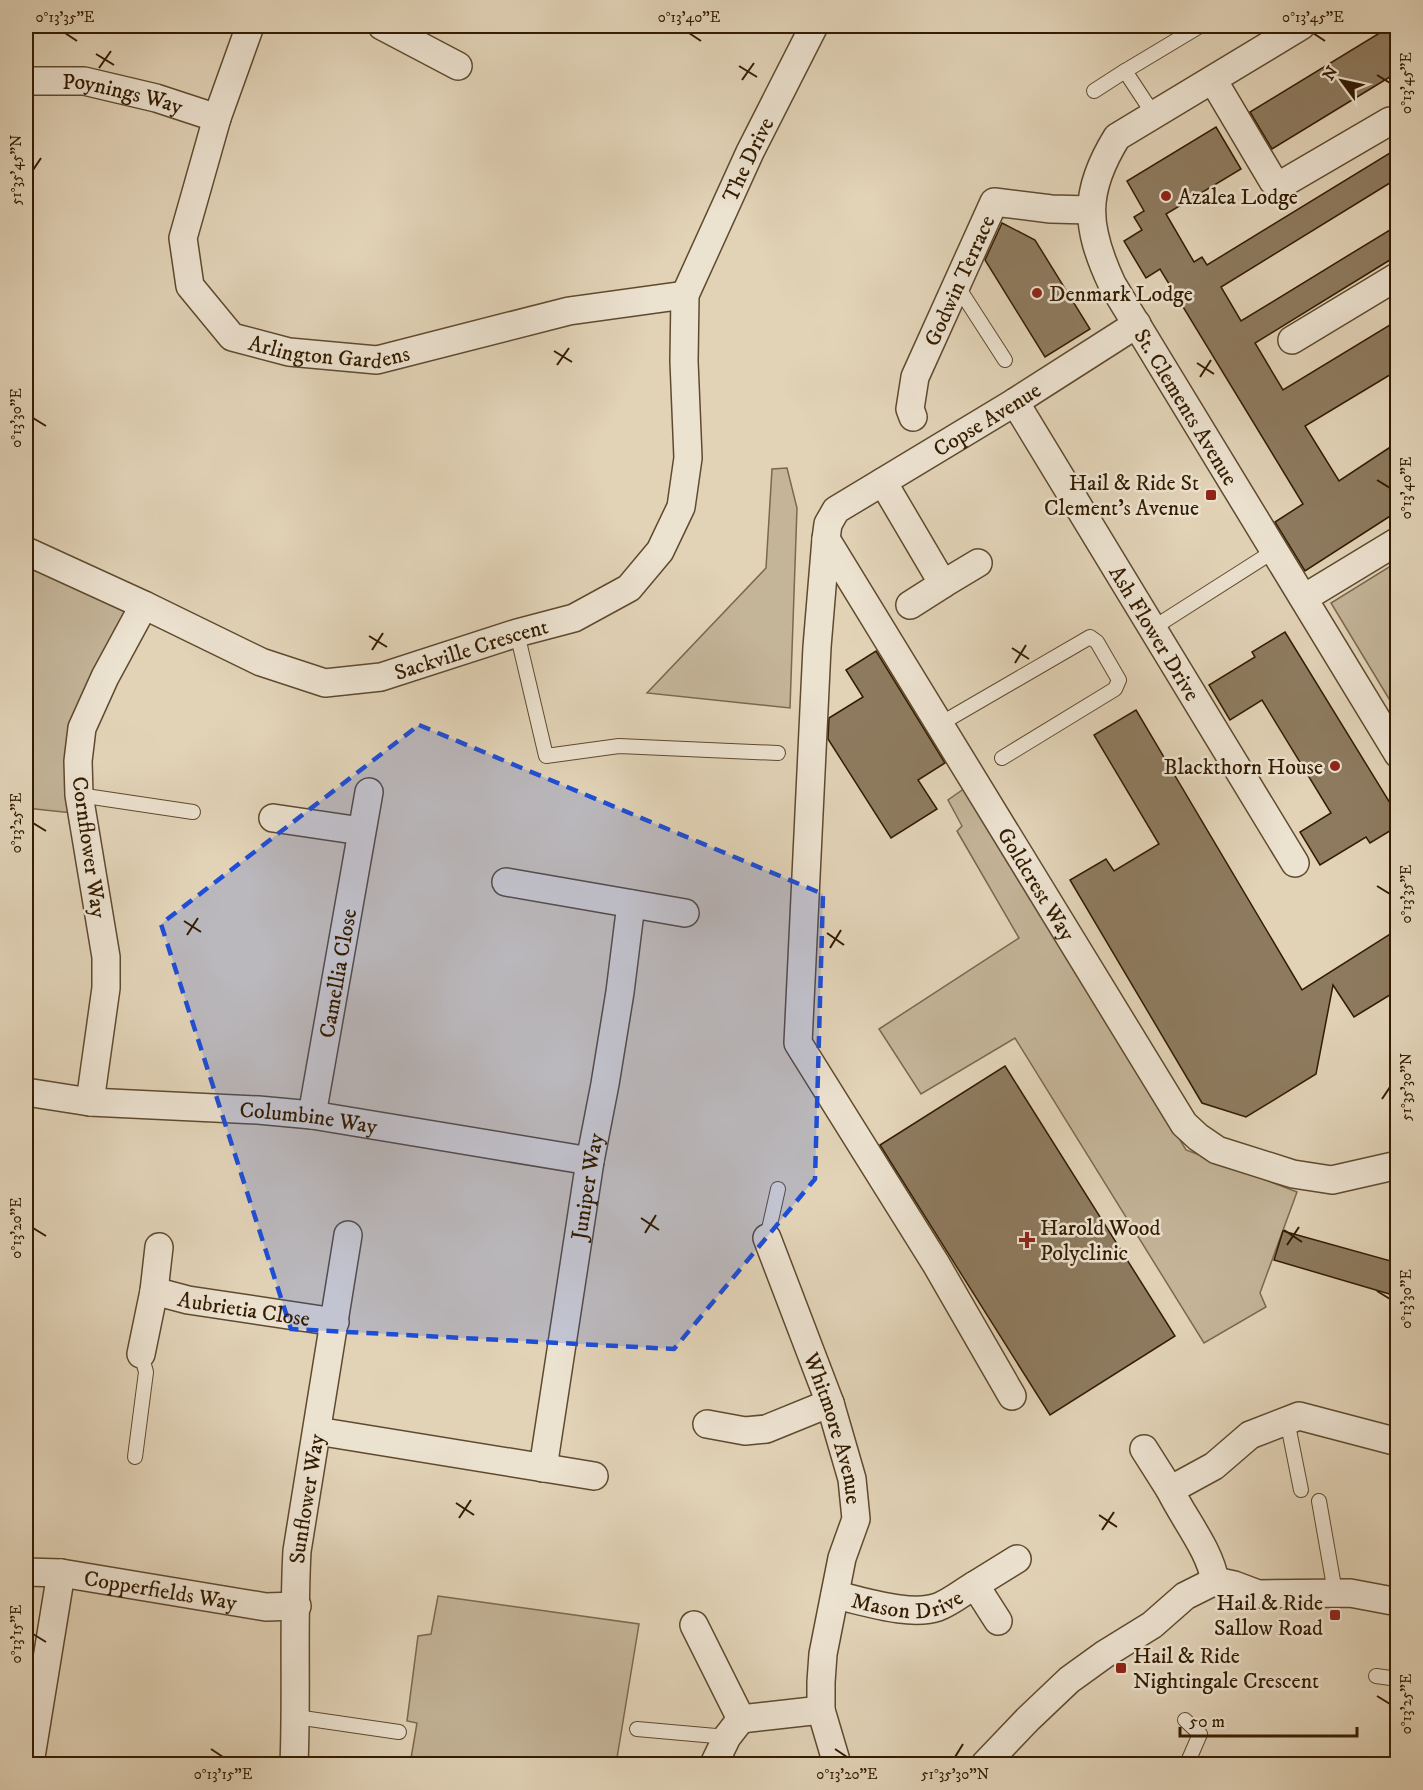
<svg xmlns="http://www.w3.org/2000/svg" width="1423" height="1790" font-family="'IM FELL DW Pica',serif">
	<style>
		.green { fill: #c4b498; stroke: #7c684c; stroke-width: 1.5 }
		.building { fill: #8e7b5f; stroke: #331c00; stroke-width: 1.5 }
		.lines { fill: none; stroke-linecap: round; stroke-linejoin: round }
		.lane-casing { stroke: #5f4a2e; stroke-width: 16 }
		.street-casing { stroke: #5f4a2e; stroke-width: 30 }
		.lane { stroke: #ece2d0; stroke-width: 14 }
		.street { stroke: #ece2d0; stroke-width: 27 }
		.marked { fill: #1d4ed8; fill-opacity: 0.2; stroke: #1d4ed8; stroke-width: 4.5; stroke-dasharray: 12 8; stroke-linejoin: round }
		.ticks { fill: none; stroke: #331c00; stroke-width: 2 }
		.poi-dot { fill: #8f2418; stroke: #ece2d0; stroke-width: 2 }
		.labels { text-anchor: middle; stroke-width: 5; stroke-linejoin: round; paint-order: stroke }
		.street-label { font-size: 22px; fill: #331c00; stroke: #ece2d0 }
		.poi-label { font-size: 22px; fill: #331c00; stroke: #ece2d0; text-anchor: start }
		.neatline { fill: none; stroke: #331c00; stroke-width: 2 }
		.ticks-label { font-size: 15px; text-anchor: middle; fill: #331c00 }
	</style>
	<rect width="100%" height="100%" fill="#e2d3b7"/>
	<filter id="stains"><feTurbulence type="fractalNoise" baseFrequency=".00333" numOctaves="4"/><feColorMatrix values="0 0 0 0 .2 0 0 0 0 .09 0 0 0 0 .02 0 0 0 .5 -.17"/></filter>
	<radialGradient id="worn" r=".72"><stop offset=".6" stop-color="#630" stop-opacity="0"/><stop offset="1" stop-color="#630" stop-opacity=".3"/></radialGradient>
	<!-- green -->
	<g class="green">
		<polygon points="787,468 797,508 790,708 647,693 766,568 772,469"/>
		<polygon points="26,551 144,605 82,728 82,814 26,808"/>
		<polygon points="1397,562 1397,712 1331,603"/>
		<polygon points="965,788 1049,922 1186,1150 1297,1192 1260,1293 1266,1307 1204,1343 1015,1038 921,1094 879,1029 1019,938 957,831 962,826 948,800"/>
		<polygon points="438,1596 639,1624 616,1764 410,1764 417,1723 407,1721 418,1636 431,1634"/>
	</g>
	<!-- building -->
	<g class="building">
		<polygon points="1391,26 1398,26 1398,72 1272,149 1250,112"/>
		<polygon points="1216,127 1241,169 1166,214 1194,262 1202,257 1207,265 1398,148 1398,178 1221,287 1241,321 1398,225 1398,255 1255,343 1283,390 1398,320 1398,370 1305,426 1339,481 1398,442 1398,511 1305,571 1275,522 1303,504 1160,269 1146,278 1124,241 1142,230 1134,217 1144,211 1127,181"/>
		<polygon points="1002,223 1035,240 1090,329 1045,357 985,260"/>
		<polygon points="1285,632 1398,816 1398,826 1370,843 1366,837 1320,865 1300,832 1331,813 1262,700 1230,720 1209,685 1255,657 1252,652"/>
		<polygon points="876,651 945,763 918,780 937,809 891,838 828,739 829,718 863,697 846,670"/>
		<polygon points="1136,710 1302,990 1398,929 1398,990 1354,1017 1333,985 1316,1074 1246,1117 1202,1103 1070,880 1106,859 1114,871 1159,844 1094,735"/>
		<polygon points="1005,1066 1175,1336 1050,1415 880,1145"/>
		<polygon points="1283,1231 1398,1263 1398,1282 1393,1295 1274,1260"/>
	</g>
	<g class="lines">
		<defs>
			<g id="lane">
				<polyline points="1125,71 1200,26"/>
				<polyline points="1094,91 1125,71 1154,115"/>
				<polyline points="956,284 1005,360"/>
				<polyline points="1153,628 1274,551"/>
				<polyline points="517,633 546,756 619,746 778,753"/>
				<polyline points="940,724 1090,637 1097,642 1119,680 1115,689 1002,758"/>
				<polyline points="79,795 193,812"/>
				<polyline points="767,1238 778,1189"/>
				<polyline points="1287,1420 1301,1490"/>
				<polyline points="135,1457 146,1372 141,1354"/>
				<polyline points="1319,1501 1335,1592"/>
				<polyline points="1376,1676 1398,1679"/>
				<polyline points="296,1717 399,1732"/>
				<polyline points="1185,1720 1200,1734 1187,1764"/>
				<polyline points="637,1729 727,1737"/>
			</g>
			<g id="street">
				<path id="s1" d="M250 26 217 118 183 238 190 286 232 337 289 352 377 360 569 311 685 295"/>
				<polyline points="382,26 458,66"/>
				<path id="s2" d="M1301 26 1117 137C1083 192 1085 226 1112 284L1398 754"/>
				<polyline points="1213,80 1273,181 1282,184 1390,121 1398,124"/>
				<path id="s3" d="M26 81H84L156 98 217 118"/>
				<polyline points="1292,340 1398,276"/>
				<path id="s4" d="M1015 402 1295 863"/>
				<path id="s5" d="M913 417 910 409 915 377 994 202 1051 209 1090 210"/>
				<polyline points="883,482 943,584 910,605"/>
				<path id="s6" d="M826 539 1184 1124 1198 1137 1217 1150 1293 1174 1332 1180 1398 1165"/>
				<path id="s7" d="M26 551 144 605 261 662 325 683 381 677 517 633 574 618 629 588 660 551 681 507 688 458 684 361 685 295 750 152 814 26"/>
				<polyline points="943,584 978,563"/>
				<polyline points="1304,598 1398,541"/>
				<polyline points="273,818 361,831"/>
				<polyline points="506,882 685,913"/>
				<path id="s8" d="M26 1092 90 1102 258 1110 312 1115 590 1161"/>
				<polyline points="90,1102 106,988 106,957 79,795 78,761 82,728 105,677 144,605"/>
				<path id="s9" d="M312 1115 369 792"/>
				<path id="s10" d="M767 1238 830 1403 852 1479 856 1519 842 1558 823 1654 821 1682V1710L837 1764"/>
				<path id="s11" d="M154 1291 188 1300 335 1322"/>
				<polyline points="141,1354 154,1291 159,1247"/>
				<path id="s12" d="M1012 1396 936 1264 798 1043 817 647 826 539 828 524 836 510 1015 402 1137 324"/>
				<polyline points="707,1424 745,1431 766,1429 830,1403"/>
				<polyline points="317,1431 594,1476"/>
				<polyline points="1144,1449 1170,1490"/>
				<path id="s13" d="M543 1468 590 1161 605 1084 620 992 631 904"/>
				<path id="s14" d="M26 1572 61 1573 266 1607 297 1606"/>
				<path d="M1215 1581C1210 1550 1184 1519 1170 1490L1214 1466 1250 1435 1299 1416 1398 1442"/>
				<polyline points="1215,1581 1234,1585 1258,1594 1350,1593 1398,1602"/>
				<polyline points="975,1585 1017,1559"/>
				<path id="s15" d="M835 1595C864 1601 910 1617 938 1607 951 1602 963 1592 975 1585L998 1621"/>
				<polyline points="694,1625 741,1719 727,1737 714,1764"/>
				<polyline points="741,1719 821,1710"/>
				<polyline points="30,1763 61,1573"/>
				<path id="s16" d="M294 1764C297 1694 293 1622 297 1551L348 1235"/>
				<polyline points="985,1764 1029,1718 1069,1680 1105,1654 1152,1625 1185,1596 1215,1581"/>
			</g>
		</defs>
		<!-- lane casing -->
		<use href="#lane" class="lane-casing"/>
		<!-- street casing -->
		<use href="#street" class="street-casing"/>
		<!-- lane -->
		<use href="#lane" class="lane"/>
		<!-- street -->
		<use href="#street" class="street"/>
	</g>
	<!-- marked area -->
	<path class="marked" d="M419 725 823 894 815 1179 674 1349 291 1329 161 924Z"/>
	<!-- ticks -->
	<path class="ticks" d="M65 33 77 41M689 33 701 41M1313 33 1325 41M96 54 114 65M739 66 757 77M99 68 111 51M1377 75 1390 83M742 80 754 63M33 170 41 158M554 351 572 362M1197 363 1214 374M557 365 569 348M1200 377 1211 360M33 418 46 426M1377 480 1390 488M369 636 387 647M1012 648 1029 659M372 650 383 633M1015 663 1026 645M33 823 46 831M1377 886 1390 894M184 921 201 932M827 933 844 945M187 935 198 918M830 948 841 930M1382 1099 1390 1087M641 1218 659 1230M33 1228 46 1236M1284 1230 1302 1242M645 1233 656 1215M1287 1245 1299 1227M1377 1291 1390 1299M456 1503 474 1515M1099 1515 1117 1527M459 1518 471 1500M1102 1530 1114 1512M33 1634 46 1642M1377 1696 1390 1704M211 1749 223 1757M835 1749 847 1757M955 1757 963 1744"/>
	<!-- markers -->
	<g class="poi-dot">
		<circle cx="1166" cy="196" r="6"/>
		<circle cx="1037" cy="293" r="6"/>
		<rect x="1205" y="489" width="12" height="12" rx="3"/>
		<circle cx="1335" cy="766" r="6"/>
		<path d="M1024 1231h6v6h6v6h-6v6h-6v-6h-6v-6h6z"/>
		<rect x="1329" y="1609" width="12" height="12" rx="3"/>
		<rect x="1115" y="1662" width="12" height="12" rx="3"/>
	</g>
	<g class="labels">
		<!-- street labels -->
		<g class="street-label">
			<text dy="8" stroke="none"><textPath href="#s3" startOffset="98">Poynings Way</textPath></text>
			<text dy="8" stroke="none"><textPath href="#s7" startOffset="1107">The Drive</textPath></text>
			<text dy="8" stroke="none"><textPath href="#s5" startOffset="147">Godwin Terrace</textPath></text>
			<text dy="8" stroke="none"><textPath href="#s1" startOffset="436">Arlington Gardens</textPath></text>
			<text dy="8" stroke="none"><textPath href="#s2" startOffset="514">St. Clements Avenue</textPath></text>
			<text dy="8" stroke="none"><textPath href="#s12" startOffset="1125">Copse Avenue</textPath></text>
			<text dy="8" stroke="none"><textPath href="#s4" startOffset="270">Ash Flower Drive</textPath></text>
			<text dy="8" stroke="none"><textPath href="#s7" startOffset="478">Sackville Crescent</textPath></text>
			<text transform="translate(90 847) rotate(82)" y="8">Cornflower Way</text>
			<text dy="8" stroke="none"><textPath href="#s6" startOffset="404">Goldcrest Way</textPath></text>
			<text dy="8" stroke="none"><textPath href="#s9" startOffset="144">Camellia Close</textPath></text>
			<text dy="8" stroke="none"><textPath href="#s8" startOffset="284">Columbine Way</textPath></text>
			<text dy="8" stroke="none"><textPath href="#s13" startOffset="285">Juniper Way</textPath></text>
			<text dy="8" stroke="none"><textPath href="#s11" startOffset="92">Aubrietia Close</textPath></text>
			<text dy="8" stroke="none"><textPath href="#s10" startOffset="202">Whitmore Avenue</textPath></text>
			<text dy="8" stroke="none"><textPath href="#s16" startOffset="266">Sunflower Way</textPath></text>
			<text dy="8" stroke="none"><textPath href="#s14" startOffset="136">Copperfields Way</textPath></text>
			<text dy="8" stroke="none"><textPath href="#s15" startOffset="74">Mason Drive</textPath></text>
		</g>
		<!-- poi labels -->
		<g class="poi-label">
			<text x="1178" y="204">Azalea Lodge</text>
			<text x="1049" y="301">Denmark Lodge</text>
			<text x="1199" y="490" text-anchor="end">Hail &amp; Ride St<tspan x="1199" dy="25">Clement's Avenue</tspan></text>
			<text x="1323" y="774" text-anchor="end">Blackthorn House</text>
			<text x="1040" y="1235">Harold Wood<tspan x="1040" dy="25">Polyclinic</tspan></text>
			<text x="1323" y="1610" text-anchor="end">Hail &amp; Ride<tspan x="1323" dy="25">Sallow Road</tspan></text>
			<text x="1133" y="1663">Hail &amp; Ride<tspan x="1133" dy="25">Nightingale Crescent</tspan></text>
		</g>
	</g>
	<!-- margin -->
	<rect width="1423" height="1790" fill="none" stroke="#e2d3b7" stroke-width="66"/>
	<!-- north arrow -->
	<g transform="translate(1342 81) rotate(303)" stroke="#ece2d0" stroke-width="4.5" paint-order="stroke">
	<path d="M0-4.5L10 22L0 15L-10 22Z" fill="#331c00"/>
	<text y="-9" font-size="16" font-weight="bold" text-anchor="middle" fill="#331c00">N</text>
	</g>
	<!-- scale -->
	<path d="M1180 1727v9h177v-9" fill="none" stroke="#331c00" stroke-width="3"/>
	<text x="1189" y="1727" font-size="18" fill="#331c00" stroke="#ece2d0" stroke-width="4.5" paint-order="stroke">50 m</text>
	<rect x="33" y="33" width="1357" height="1724" class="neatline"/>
	<g class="ticks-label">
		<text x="65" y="22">0°13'35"E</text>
		<text x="689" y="22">0°13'40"E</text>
		<text x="1313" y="22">0°13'45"E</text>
		<text transform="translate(1406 83) rotate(-90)" y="5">0°13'45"E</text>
		<text transform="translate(16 170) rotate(-90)" y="5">51°35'45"N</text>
		<text transform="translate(16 418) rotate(-90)" y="5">0°13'30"E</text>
		<text transform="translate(1406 488) rotate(-90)" y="5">0°13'40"E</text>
		<text transform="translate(16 823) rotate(-90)" y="5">0°13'25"E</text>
		<text transform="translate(1406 894) rotate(-90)" y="5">0°13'35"E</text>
		<text transform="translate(1406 1087) rotate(-90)" y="5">51°35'30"N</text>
		<text transform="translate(16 1228) rotate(-90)" y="5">0°13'20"E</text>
		<text transform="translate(1406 1299) rotate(-90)" y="5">0°13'30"E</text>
		<text transform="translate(16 1634) rotate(-90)" y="5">0°13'15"E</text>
		<text transform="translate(1406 1704) rotate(-90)" y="5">0°13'25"E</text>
		<text x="223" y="1779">0°13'15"E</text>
		<text x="847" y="1779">0°13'20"E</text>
		<text x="955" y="1779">51°35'30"N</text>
	</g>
	<rect width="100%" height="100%" filter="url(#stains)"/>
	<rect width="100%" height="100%" fill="url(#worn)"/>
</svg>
